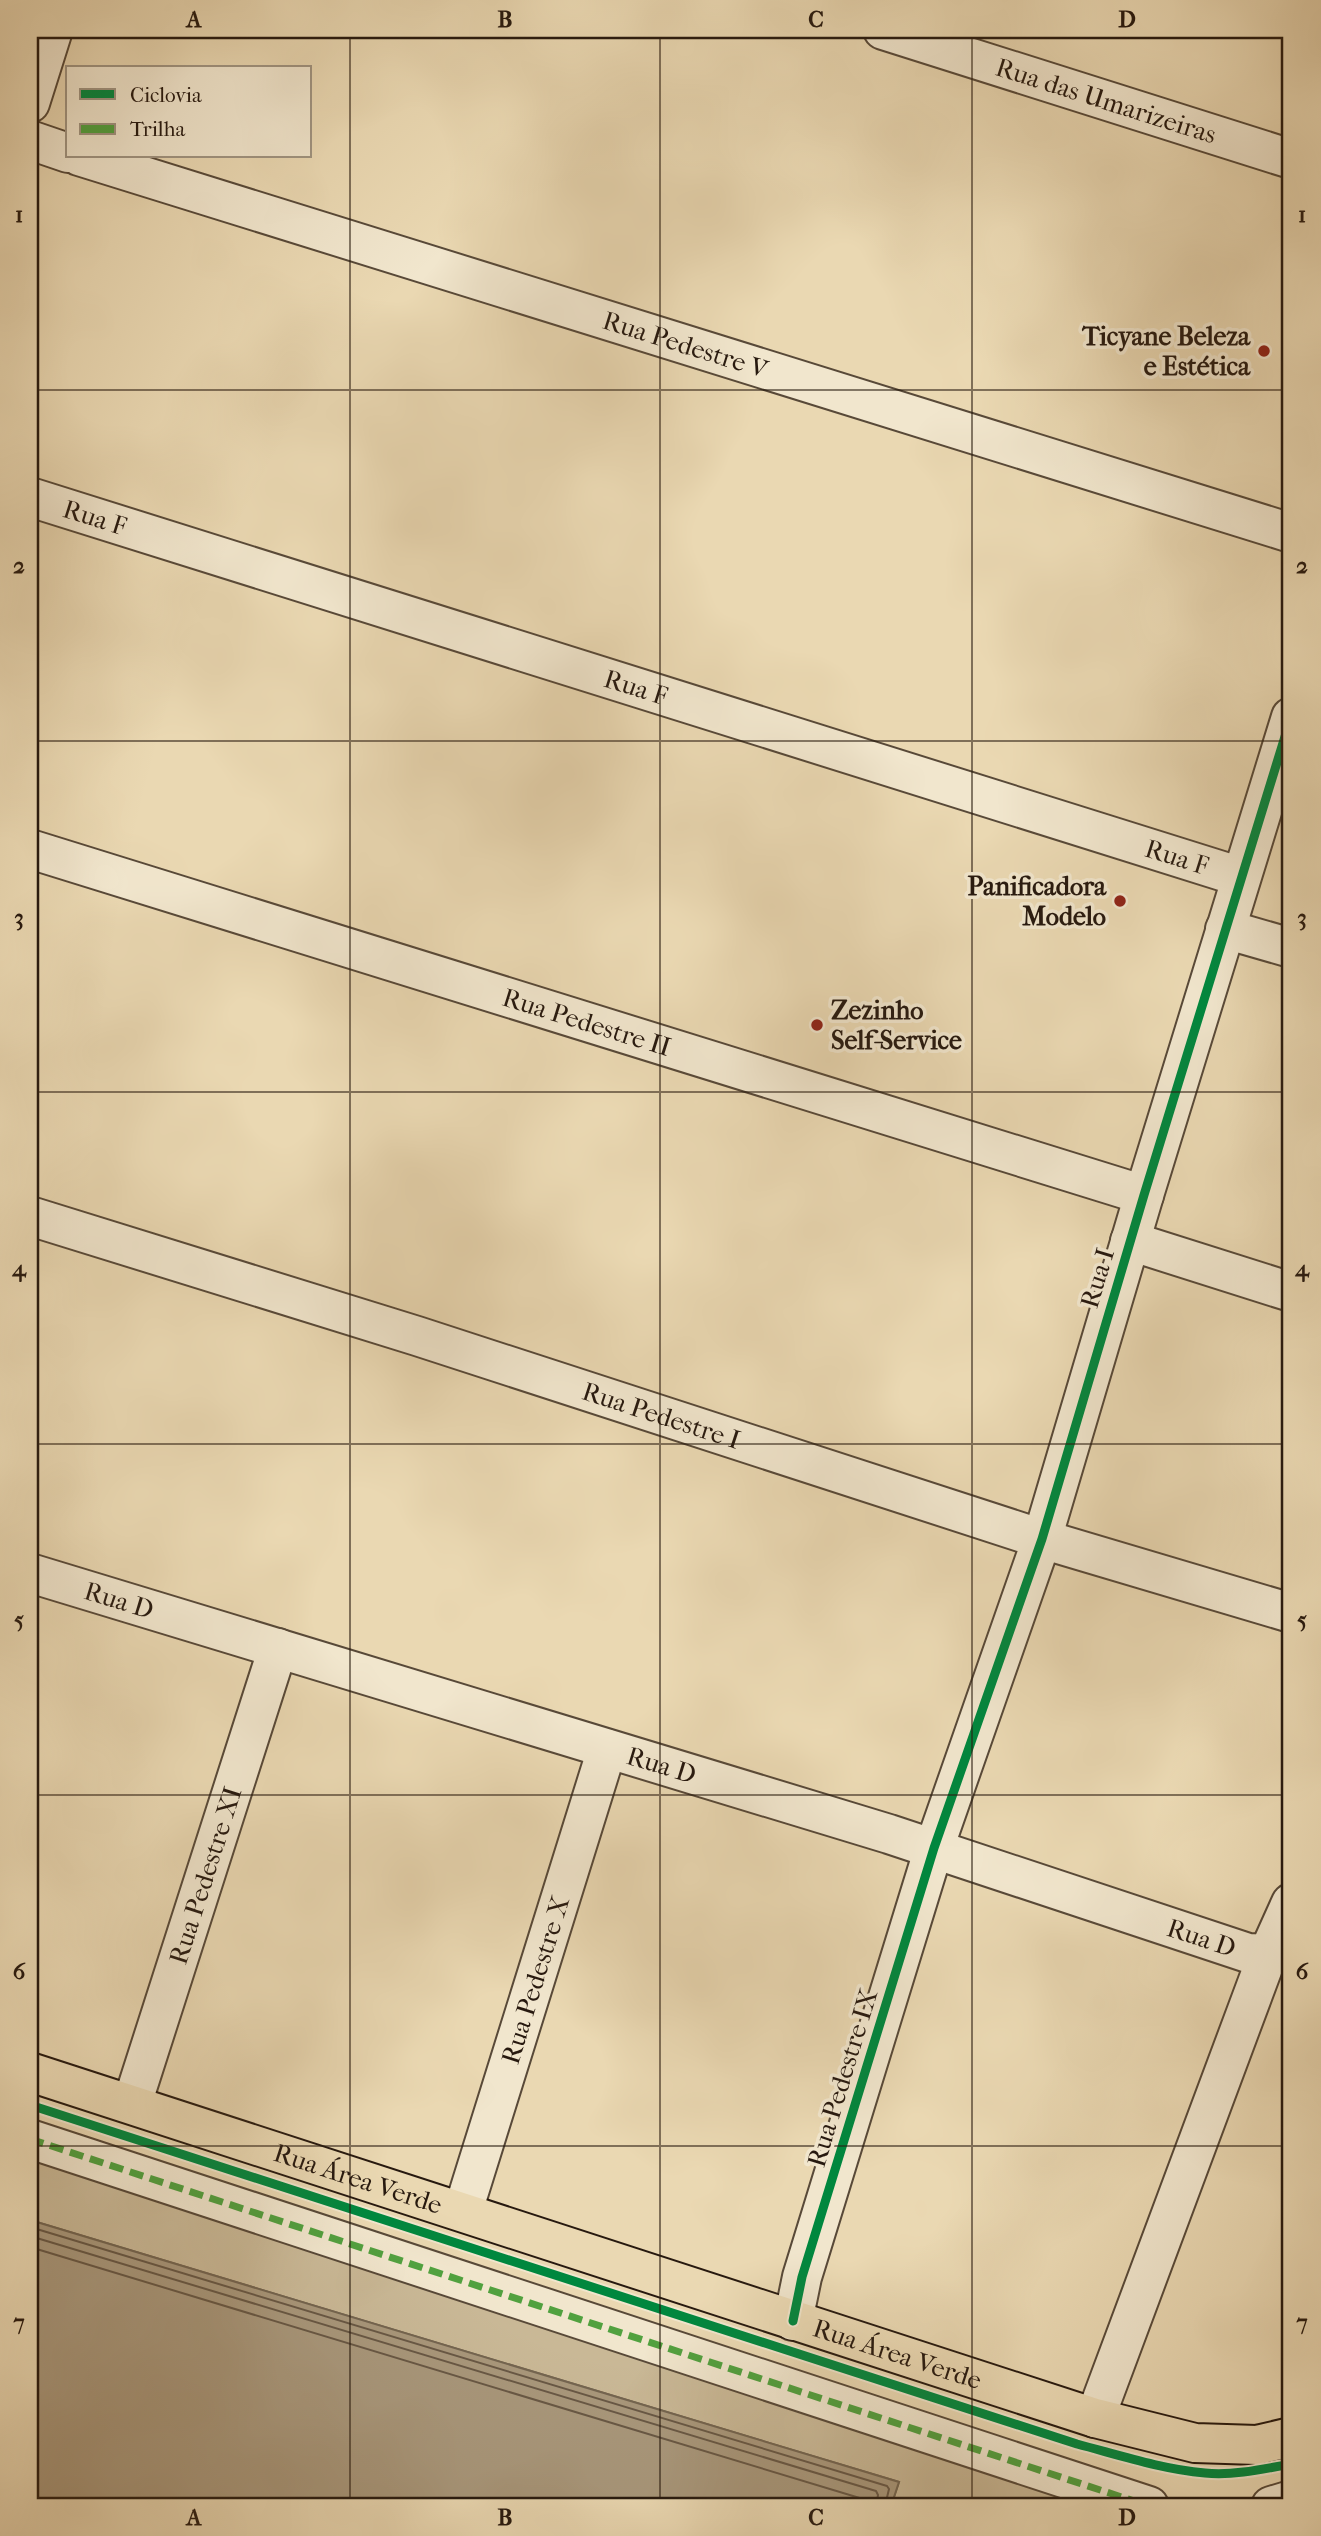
<svg xmlns="http://www.w3.org/2000/svg" width="1321" height="2536" font-family="'IM FELL French Canon',serif">
	<style>
		.green { fill: #c9b896; stroke: #786852; stroke-width: 2 }
		.water { fill: #a8977b; stroke: #746550; stroke-width: 2 }
		.lines { fill: none; stroke-linecap: round; stroke-linejoin: round }
		.shore { stroke: #685845; stroke-width: 2 }
		.minor-casing { stroke: #584938; stroke-width: 42 }
		.major-casing { stroke: #27190f; stroke-width: 42 }
		.minor { stroke: #f1e6cd; stroke-width: 38 }
		.major { stroke: #ead8b2; stroke-width: 38 }
		.quiet { stroke: #51a13f; stroke-width: 7; stroke-dasharray: 14 7; stroke-linecap: butt }
		.cycleway-casing { stroke: #f1e6cd; stroke-width: 13 }
		.cycleway { stroke: #00873e; stroke-width: 9 }
		.grid { fill: none; stroke: #27190f; stroke-width: 2; stroke-opacity: 0.55 }
		.poi-dot { fill: #8f2418; stroke: #f1e6cd; stroke-width: 2.5 }
		.labels { text-anchor: middle; stroke-width: 7; stroke-linejoin: round; paint-order: stroke }
		.street-label { font-size: 26px; fill: #27190f; stroke: #f1e6cd }
		.poi-label { font-size: 26px; font-weight: bold; fill: #27190f; stroke: #f1e6cd; text-anchor: end }
		.neatline { fill: none; stroke: #27190f; stroke-width: 2.5 }
		.grid-label { font-size: 23px; text-anchor: middle; font-weight: bold; fill: #27190f }
	</style>
	<rect width="100%" height="100%" fill="#ead8b2"/>
	<filter id="stains"><feTurbulence type="fractalNoise" baseFrequency=".00286" numOctaves="4"/><feColorMatrix values="0 0 0 0 .2 0 0 0 0 .09 0 0 0 0 .02 0 0 0 .5 -.17"/></filter>
	<radialGradient id="worn" r=".72"><stop offset=".6" stop-color="#630" stop-opacity="0"/><stop offset="1" stop-color="#630" stop-opacity=".3"/></radialGradient>
	<!-- green -->
	<polygon class="green" points="30,2139 1149,2506 891,2506 899,2482 30,2220"/>
	<!-- water -->
	<polygon class="water" points="30,2220 899,2482 891,2506 30,2506"/>
	<g class="lines">
		<!-- shore -->
		<g class="shore">
			<polyline points="30,2227 887,2486 889,2489 885,2506"/>
			<polyline points="30,2236 876,2491 878,2495 876,2506"/>
			<polyline points="30,2247 863,2499 866,2506"/>
		</g>
		<defs>
			<g id="minor">
				<path id="s1" d="M883 30 1291 159"/>
				<polyline points="30,103 53,30"/>
				<polyline points="30,140 68,153"/>
				<path id="s2" d="M79 156 1291 533"/>
				<path id="s3" d="M30 497 1241 877"/>
				<path id="s4" d="M30 849 1144 1195"/>
				<polyline points="1225,929 1291,948"/>
				<path id="s5" d="M30 1216 417 1336 1042 1539 1291 1613"/>
				<polyline points="1130,1241 1291,1292"/>
				<path id="s6" d="M30 1573 889 1834 1248 1953 1268 1954 1291 1951"/>
				<path id="s7" d="M132 2104 278 1648"/>
				<polyline points="30,2139 1149,2506"/>
				<path id="s8" d="M463 2211 607 1749"/>
				<polyline points="793,2321 802,2277 934,1848 1042,1539 1144,1195 1291,717"/>
				<polyline points="1095,2418 1268,1954 1291,1903"/>
				<polyline points="1271,2506 1291,2500"/>
			</g>
			<g id="major">
				<path id="s9" d="M30 2072 1095 2418 1195 2443 1257 2445 1291 2437"/>
			</g>
		</defs>
		<!-- minor casing -->
		<use href="#minor" class="minor-casing"/>
		<!-- major casing -->
		<use href="#major" class="major-casing"/>
		<!-- minor -->
		<use href="#minor" class="minor"/>
		<!-- major -->
		<use href="#major" class="major"/>
		<!-- quiet -->
		<g class="quiet">
			<polyline points="30,2139 1149,2506"/>
			<polyline points="1271,2506 1291,2500"/>
		</g>
		<defs>
			<g id="cycleway">
				<path d="M30 2105 1077 2444C1119 2455 1161 2469 1205 2473 1232 2476 1264 2469 1291 2464"/>
				<polyline points="793,2321 802,2277 934,1848 1042,1539 1144,1195 1291,717"/>
			</g>
		</defs>
		<!-- cycleway casing -->
		<use href="#cycleway" class="cycleway-casing"/>
		<!-- cycleway -->
		<use href="#cycleway" class="cycleway"/>
	</g>
	<!-- grid -->
	<path class="grid" d="M350 30V2506M660 30V2506M972 30V2506M30 390H1291M30 741H1291M30 1092H1291M30 1444H1291M30 1795H1291M30 2146H1291"/>
	<!-- markers -->
	<g class="poi-dot">
		<circle cx="1264" cy="351" r="7"/>
		<circle cx="1120" cy="901" r="7"/>
		<circle cx="817" cy="1025" r="7"/>
	</g>
	<g class="labels">
		<!-- street labels -->
		<g class="street-label">
			<text dy="9" stroke="none"><textPath href="#s1" startOffset="234">Rua das Umarizeiras</textPath></text>
			<text dy="9" stroke="none"><textPath href="#s2" startOffset="635">Rua Pedestre V</textPath></text>
			<text dy="9" stroke="none"><textPath href="#s3" startOffset="68">Rua F</textPath></text>
			<text dy="9" stroke="none"><textPath href="#s3" startOffset="635">Rua F</textPath></text>
			<text dy="9" stroke="none"><textPath href="#s3" startOffset="1202">Rua F</textPath></text>
			<text dy="9" stroke="none"><textPath href="#s4" startOffset="583">Rua Pedestre II</textPath></text>
			<text transform="translate(1097 1278) rotate(-73)" y="9">Rua I</text>
			<text dy="9" stroke="none"><textPath href="#s5" startOffset="662">Rua Pedestre I</textPath></text>
			<text dy="9" stroke="none"><textPath href="#s6" startOffset="93">Rua D</textPath></text>
			<text dy="9" stroke="none"><textPath href="#s6" startOffset="660">Rua D</textPath></text>
			<text dy="9" stroke="none"><textPath href="#s7" startOffset="240">Rua Pedestre XI</textPath></text>
			<text dy="9" stroke="none"><textPath href="#s6" startOffset="1227">Rua D</textPath></text>
			<text dy="9" stroke="none"><textPath href="#s8" startOffset="242">Rua Pedestre X</textPath></text>
			<text transform="translate(842 2078) rotate(-73)" y="9">Rua Pedestre IX</text>
			<text dy="9" stroke="none"><textPath href="#s9" startOffset="345">Rua Área Verde</textPath></text>
			<text dy="9" stroke="none"><textPath href="#s9" startOffset="912">Rua Área Verde</textPath></text>
		</g>
		<!-- poi labels -->
		<g class="poi-label">
			<text x="1250" y="345">Ticyane Beleza<tspan x="1250" dy="30">e Estética</tspan></text>
			<text x="1106" y="895">Panificadora<tspan x="1106" dy="30">Modelo</tspan></text>
			<text x="831" y="1019" text-anchor="start">Zezinho<tspan x="831" dy="30">Self-Service</tspan></text>
		</g>
	</g>
	<!-- margin -->
	<rect width="1321" height="2536" fill="none" stroke="#ead8b2" stroke-width="77"/>
	<!-- legend -->
	<rect x="66" y="66" width="245" height="91" fill="#f1e6cd" stroke="#a09481" stroke-width="2"/>
	<rect x="80" y="89" width="35" height="10" fill="#00873e" stroke="#a09481" stroke-width="2"/>
	<text x="130" y="102" font-size="21" fill="#27190f">Ciclovia</text>
	<rect x="80" y="124" width="35" height="10" fill="#51a13f" stroke="#a09481" stroke-width="2"/>
	<text x="130" y="136" font-size="21" fill="#27190f">Trilha</text>
	<rect x="38" y="38" width="1244" height="2460" class="neatline"/>
	<g class="grid-label">
		<text x="194" y="27">A</text>
		<text x="505" y="27">B</text>
		<text x="816" y="27">C</text>
		<text x="1127" y="27">D</text>
		<text x="19" y="222">1</text>
		<text x="1302" y="222">1</text>
		<text x="19" y="573">2</text>
		<text x="1302" y="573">2</text>
		<text x="19" y="925">3</text>
		<text x="1302" y="925">3</text>
		<text x="19" y="1276">4</text>
		<text x="1302" y="1276">4</text>
		<text x="19" y="1627">5</text>
		<text x="1302" y="1627">5</text>
		<text x="19" y="1979">6</text>
		<text x="1302" y="1979">6</text>
		<text x="19" y="2330">7</text>
		<text x="1302" y="2330">7</text>
		<text x="194" y="2525">A</text>
		<text x="505" y="2525">B</text>
		<text x="816" y="2525">C</text>
		<text x="1127" y="2525">D</text>
	</g>
	<rect width="100%" height="100%" filter="url(#stains)"/>
	<rect width="100%" height="100%" fill="url(#worn)"/>
</svg>
